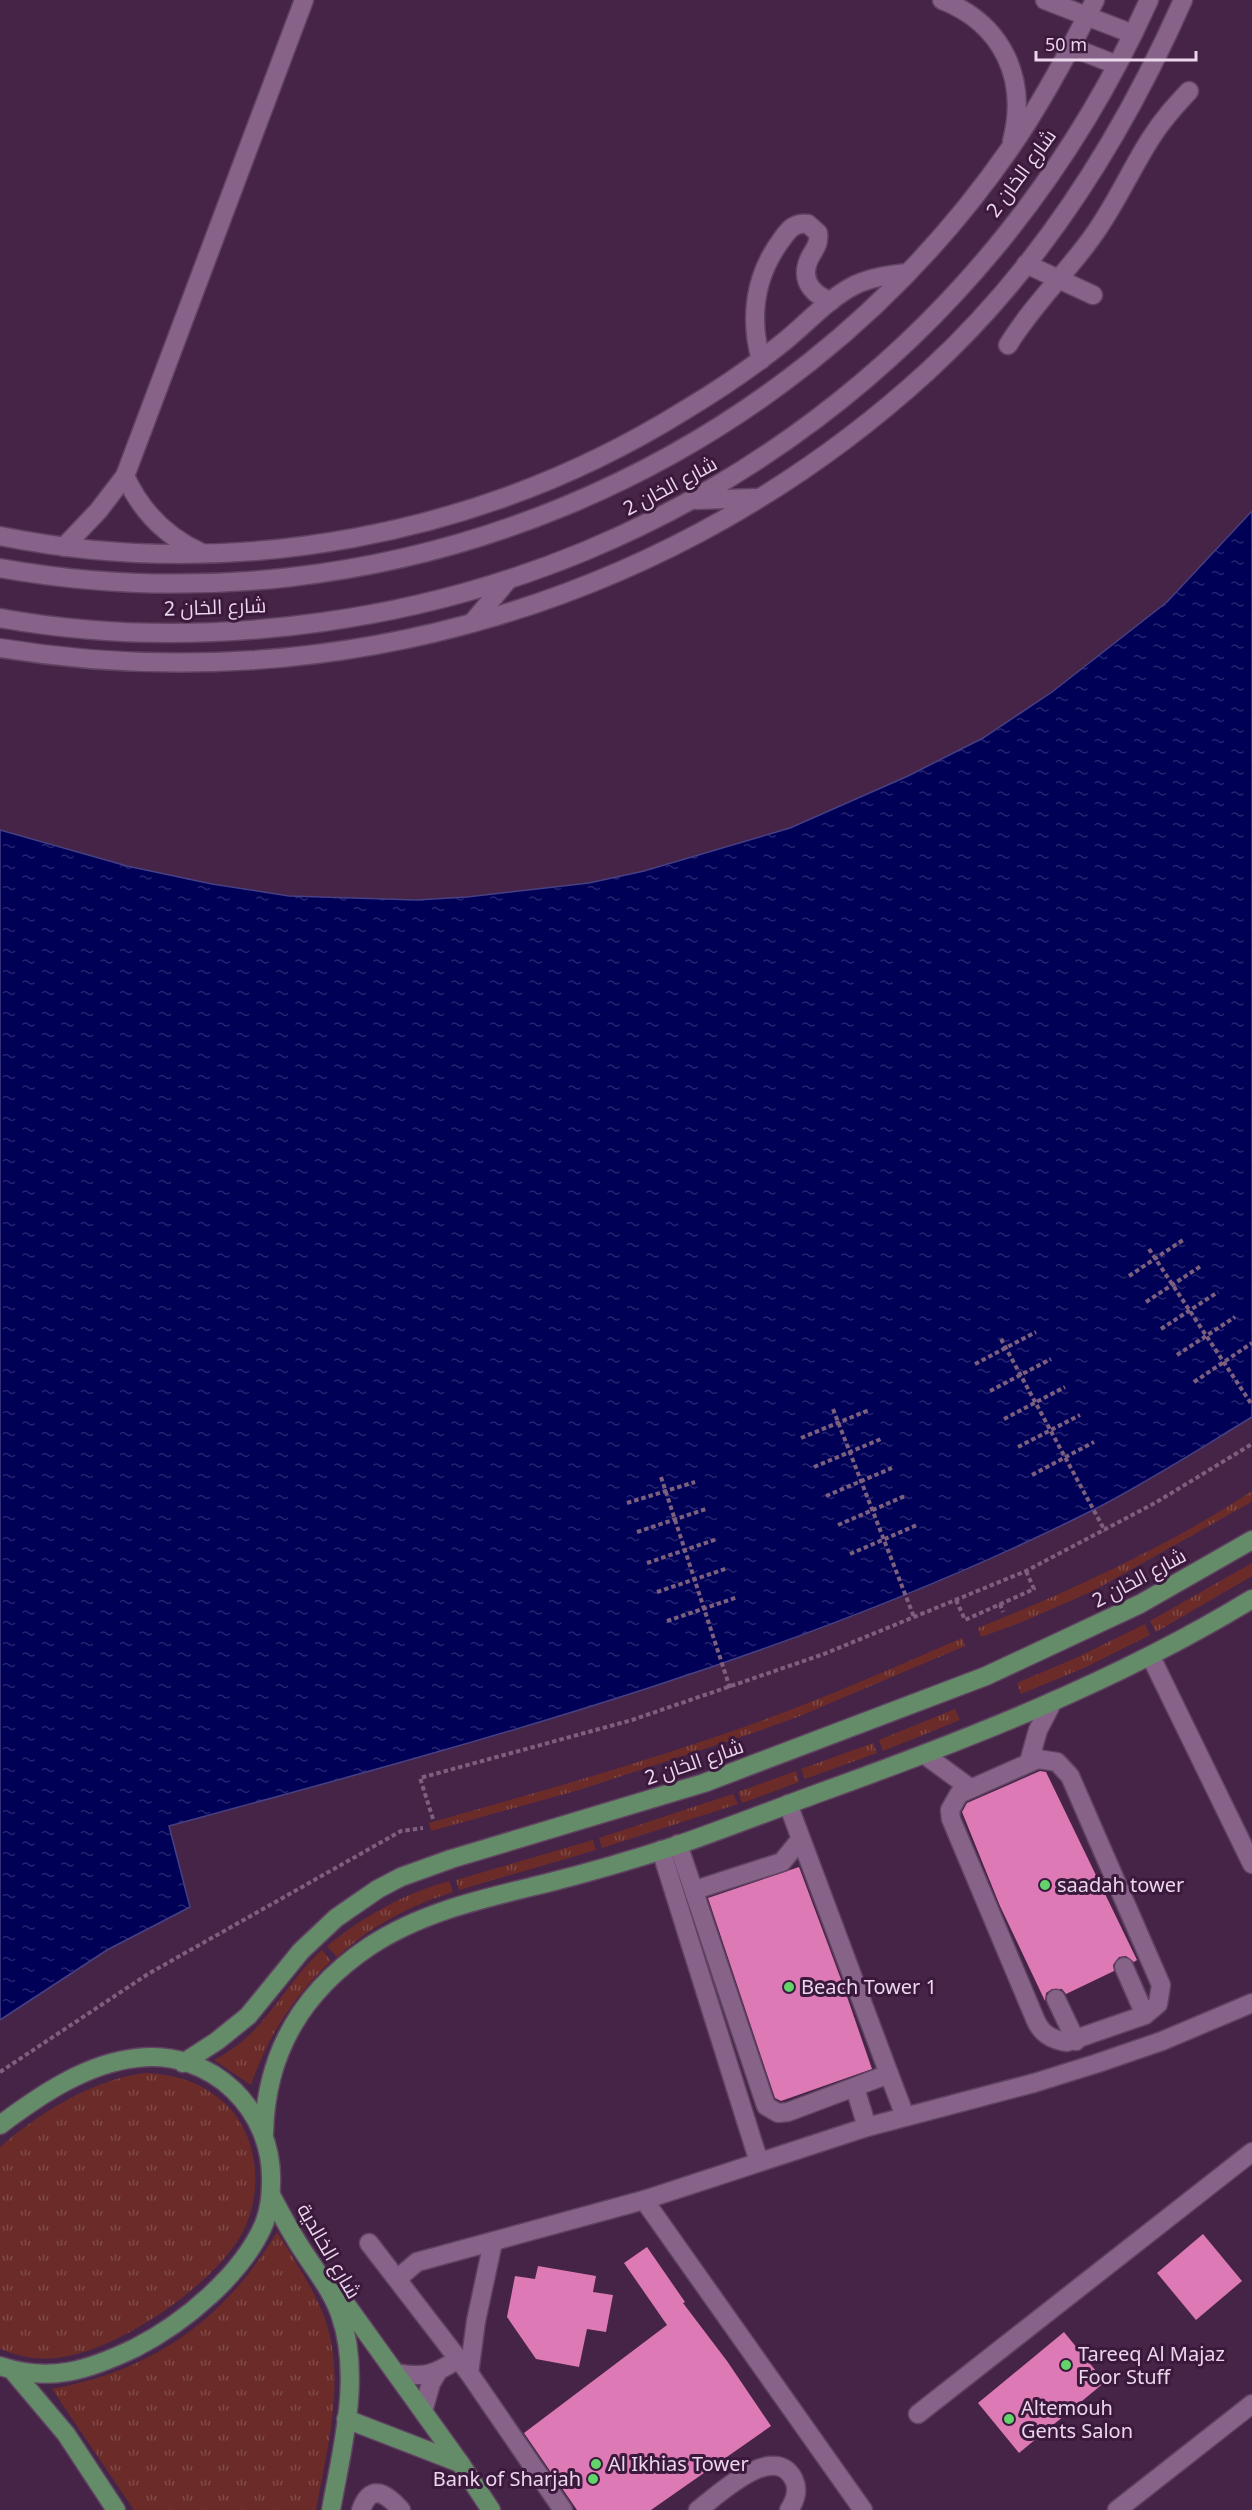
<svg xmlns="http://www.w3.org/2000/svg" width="1252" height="2510" font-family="'Noto Sans',Cairo,sans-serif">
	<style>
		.grass { fill: url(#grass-tufts) }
		.water { fill: url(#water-ripples); stroke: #474084; stroke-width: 1.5 }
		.building { fill: #dd79b5 }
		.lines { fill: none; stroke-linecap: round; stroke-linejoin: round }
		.minor-casing { stroke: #604362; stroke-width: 21 }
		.major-casing { stroke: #604362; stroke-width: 21 }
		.path { stroke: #7d607e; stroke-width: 4; stroke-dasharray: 4.5 3; stroke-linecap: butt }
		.minor { stroke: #876289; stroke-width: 18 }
		.major { stroke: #658c68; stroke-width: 18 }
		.poi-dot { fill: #63d469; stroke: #3a193d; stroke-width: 2 }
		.labels { text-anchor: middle; stroke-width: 6; stroke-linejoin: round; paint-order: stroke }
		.street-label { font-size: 20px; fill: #ebd6ec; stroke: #3a193d }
		.poi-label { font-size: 20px; fill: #ebd6ec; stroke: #3a193d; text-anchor: start }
	</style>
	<defs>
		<pattern id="grass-tufts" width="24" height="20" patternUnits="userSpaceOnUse" patternTransform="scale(1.5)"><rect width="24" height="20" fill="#6b2c29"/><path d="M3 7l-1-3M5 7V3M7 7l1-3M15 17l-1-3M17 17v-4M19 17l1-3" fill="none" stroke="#804a48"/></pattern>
		<pattern id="water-ripples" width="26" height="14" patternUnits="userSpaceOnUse" patternTransform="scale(1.5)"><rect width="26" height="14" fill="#010057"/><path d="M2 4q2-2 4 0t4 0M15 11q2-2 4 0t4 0" fill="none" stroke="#26246f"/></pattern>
	</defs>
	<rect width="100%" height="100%" fill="#452447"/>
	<!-- grass -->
	<g class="grass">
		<path d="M1252 1491V1501L1248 1504 1093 1591 1022 1622 981 1637 978 1628C1072 1590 1167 1547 1252 1491Z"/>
		<polygon points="1252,1563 1252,1576 1156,1632 1150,1621"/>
		<polygon points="1145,1624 1150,1635 1086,1667 1021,1694 1017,1683 1078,1657"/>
		<path d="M962 1638 965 1646 800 1716 750 1734 579 1790 431 1831 429 1823C535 1793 643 1763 747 1726 820 1700 891 1669 962 1638Z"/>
		<polygon points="955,1709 960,1720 883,1751 879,1740"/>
		<polygon points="873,1743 877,1753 805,1779 801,1769"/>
		<polygon points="796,1771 799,1782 742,1803 738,1792"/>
		<polygon points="733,1794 738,1804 602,1848 599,1838"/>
		<polygon points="593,1840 596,1850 459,1890 456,1880"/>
		<path d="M449 1881 453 1892C409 1906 371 1926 337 1957L327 1946C364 1916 403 1894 449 1881Z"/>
		<path d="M322 1950 331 1961C294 1996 267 2037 251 2085L214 2060C266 2034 281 1987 322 1950Z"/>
		<path d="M144 2073C179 2074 210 2085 233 2112 261 2147 262 2200 240 2237 210 2287 120 2349 62 2357 40 2361 20 2357 0 2349V2147C41 2112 90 2081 144 2073Z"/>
		<path d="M277 2232C294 2259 312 2286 324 2316 347 2379 327 2447 316 2510H134L52 2389C154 2370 224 2320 277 2232Z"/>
	</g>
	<!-- water -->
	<path class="water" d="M1252 511V1417C1199 1449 1146 1483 1091 1511 799 1657 482 1741 169 1826L190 1907 107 1950 0 2020V830L127 866 212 884 289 896 417 900 467 897 589 883 644 871 790 828 908 776 983 738 1052 692 1167 602Z"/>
	<!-- building -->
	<g class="building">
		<polygon points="1040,1771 1046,1772 1137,1960 1134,1962 1126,1956 1119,1957 1113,1965 1114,1971 1066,1994 1062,1989 1052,1989 1046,1993 1045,2001 1000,1906 962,1812 967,1803"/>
		<polygon points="799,1867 842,1982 872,2069 781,2101 775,2098 708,1898"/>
		<polygon points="1203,2234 1242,2281 1196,2320 1157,2273"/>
		<polygon points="647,2247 685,2302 683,2303 727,2361 771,2426 651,2510 577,2510 524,2433 667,2325 624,2263"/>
		<polygon points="538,2266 596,2276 593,2292 613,2295 606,2332 587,2329 579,2367 536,2359 507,2317 515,2276 535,2279"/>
		<polygon points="1064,2332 1105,2382 1019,2453 978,2403"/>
	</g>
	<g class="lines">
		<defs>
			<g id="minor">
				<path d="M942 0C1003 24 1028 79 1012 141"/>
				<polyline points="1045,0 1133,34"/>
				<polyline points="1071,47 1117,65"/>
				<polyline points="1026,264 1093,295"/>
				<path d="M1008 345C1033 304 1068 272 1095 233 1117 202 1131 169 1151 138 1162 120 1175 106 1189 91"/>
				<path d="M761 360C749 317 755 275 782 239 789 229 795 222 808 224L818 233C820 248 810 252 807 265 802 283 815 296 831 301"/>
				<path d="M125 476C141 511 165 536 200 552"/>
				<polyline points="696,500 755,498"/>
				<path d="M0 536C233 583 483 536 685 410 720 389 754 366 786 340 808 322 829 298 855 285 872 277 889 275 907 273"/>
				<polyline points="64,547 99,510 125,476 304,0"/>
				<path d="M0 568C387 637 784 473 1009 150 1042 103 1069 52 1095 0"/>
				<path d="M0 618C106 637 217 637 323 622 690 571 997 338 1149 0"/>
				<polyline points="472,623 508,580"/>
				<path d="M0 648C335 703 677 601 928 371 1039 269 1122 138 1183 0"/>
				<polyline points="1151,1657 1252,1864"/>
				<polyline points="925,1755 970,1788"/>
				<path d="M1038 1759 1057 1762 1070 1776 1161 1985 1158 2004 1145 2015 1067 2042C1052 2040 1042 2034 1036 2021L951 1819 950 1810 959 1794Z"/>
				<polyline points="1029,1762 1038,1730 1053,1701"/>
				<polyline points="678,1844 766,2106 778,2113 788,2112 889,2074 788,1804"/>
				<polyline points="661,1850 759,2162"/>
				<polyline points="695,1890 782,1862 800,1840"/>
				<polyline points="1124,1967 1145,2015"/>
				<polyline points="1056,1999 1076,2041"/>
				<polyline points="889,2074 905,2116"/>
				<polyline points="855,2088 867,2127"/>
				<polyline points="644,2200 863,2510"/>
				<polyline points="369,2243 469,2373 563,2510"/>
				<polyline points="399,2281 403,2274 417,2262 644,2200 867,2127 1034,2083 1098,2063 1162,2041 1252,2003"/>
				<path d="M396 2373C425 2378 434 2375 458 2359"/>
				<polyline points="469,2373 476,2321 493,2242"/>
				<polyline points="423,2411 431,2383 437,2373"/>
				<polyline points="918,2414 1252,2152"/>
				<path d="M361 2510C371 2482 387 2494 401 2510"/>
				<path d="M698 2510C718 2495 775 2440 794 2480 799 2491 795 2501 789 2510"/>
				<polyline points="1117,2510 1252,2404"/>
			</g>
			<g id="major">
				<polyline points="183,2063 217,2041 248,2016 301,1951 336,1918 378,1889 401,1877 451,1859 704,1783 986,1676 1140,1604 1252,1540"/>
				<path d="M0 2125C40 2095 87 2063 137 2058 212 2049 274 2110 271 2184 271 2197 269 2211 264 2224 242 2275 184 2323 135 2348 89 2370 50 2383 0 2366"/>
				<path d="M264 2133C266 2051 303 1991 370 1946 423 1911 486 1898 547 1883 591 1872 635 1859 678 1845 724 1829 770 1811 816 1794 966 1740 1116 1682 1252 1599"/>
				<path d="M271 2195C281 2214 291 2233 303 2251 316 2271 332 2291 340 2314 362 2376 342 2448 331 2510"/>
				<polyline points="338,2293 460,2463 491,2510"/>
				<polyline points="12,2370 66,2434 116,2510"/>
				<polyline points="346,2419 460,2463"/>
			</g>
		</defs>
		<!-- minor casing -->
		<use href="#minor" class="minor-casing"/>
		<!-- major casing -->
		<use href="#major" class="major-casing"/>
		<!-- path -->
		<g class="path">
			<polyline points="1149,1249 1252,1405"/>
			<polyline points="1129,1276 1183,1240"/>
			<polyline points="1146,1302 1201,1266"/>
			<polyline points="1161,1329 1218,1292"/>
			<polyline points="1001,1339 1105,1531"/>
			<polyline points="1177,1355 1235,1317"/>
			<polyline points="975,1364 1036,1332"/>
			<polyline points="1194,1382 1252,1343"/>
			<polyline points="990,1391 1051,1359"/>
			<polyline points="833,1409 914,1617"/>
			<polyline points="1004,1419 1065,1387"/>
			<polyline points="801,1438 869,1410"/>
			<polyline points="1018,1447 1080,1415"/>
			<polyline points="814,1467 881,1439"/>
			<polyline points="1032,1475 1094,1442"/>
			<polyline points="661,1477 730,1688"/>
			<polyline points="826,1496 892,1468"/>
			<polyline points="627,1503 695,1482"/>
			<polyline points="838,1525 905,1496"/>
			<polyline points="637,1532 706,1509"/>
			<polyline points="850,1554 917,1525"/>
			<polyline points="647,1563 717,1539"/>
			<polyline points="657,1592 728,1568"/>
			<polyline points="956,1600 965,1620 1034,1589 1026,1571"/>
			<polyline points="1000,1604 1003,1612"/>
			<polyline points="667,1621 738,1597"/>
			<polyline points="433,1819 420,1778 632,1720 824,1654 1026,1571 1155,1503 1252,1444"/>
			<polyline points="0,2072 148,1974 401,1831 423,1828"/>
		</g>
		<!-- minor -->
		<use href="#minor" class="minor"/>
		<!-- major -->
		<use href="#major" class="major"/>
	</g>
	<!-- markers -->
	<g class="poi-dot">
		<circle cx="1045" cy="1885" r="6"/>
		<circle cx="789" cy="1987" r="6"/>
		<circle cx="1066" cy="2365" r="6"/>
		<circle cx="1009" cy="2419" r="6"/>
		<circle cx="596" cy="2464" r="6"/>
		<circle cx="593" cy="2479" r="6"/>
	</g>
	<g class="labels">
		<!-- street labels -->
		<g class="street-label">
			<text transform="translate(1021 173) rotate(-54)" y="7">شارع الخان 2</text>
			<text transform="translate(670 486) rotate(-28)" y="7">شارع الخان 2</text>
			<text transform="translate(215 607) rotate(-2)" y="7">شارع الخان 2</text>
			<text transform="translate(1139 1578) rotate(-28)" y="7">شارع الخان 2</text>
			<text transform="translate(694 1762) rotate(-19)" y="7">شارع الخان 2</text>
			<text transform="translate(329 2251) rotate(60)" y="7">شارع الخالدية</text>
		</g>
		<!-- poi labels -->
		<g class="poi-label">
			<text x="1057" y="1892">saadah tower</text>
			<text x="801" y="1994">Beach Tower 1</text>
			<text x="1078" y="2361">Tareeq Al Majaz<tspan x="1078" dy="23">Foor Stuff</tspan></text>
			<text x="1021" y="2415">Altemouh<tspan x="1021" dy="23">Gents Salon</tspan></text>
			<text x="608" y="2471">Al Ikhias Tower</text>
			<text x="581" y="2486" text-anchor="end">Bank of Sharjah</text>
		</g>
	</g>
	<!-- scale -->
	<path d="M1036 51v9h160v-9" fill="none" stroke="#ebd6ec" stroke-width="3"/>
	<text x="1045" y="51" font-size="18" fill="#ebd6ec" stroke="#3a193d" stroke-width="4.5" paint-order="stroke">50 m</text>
</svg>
